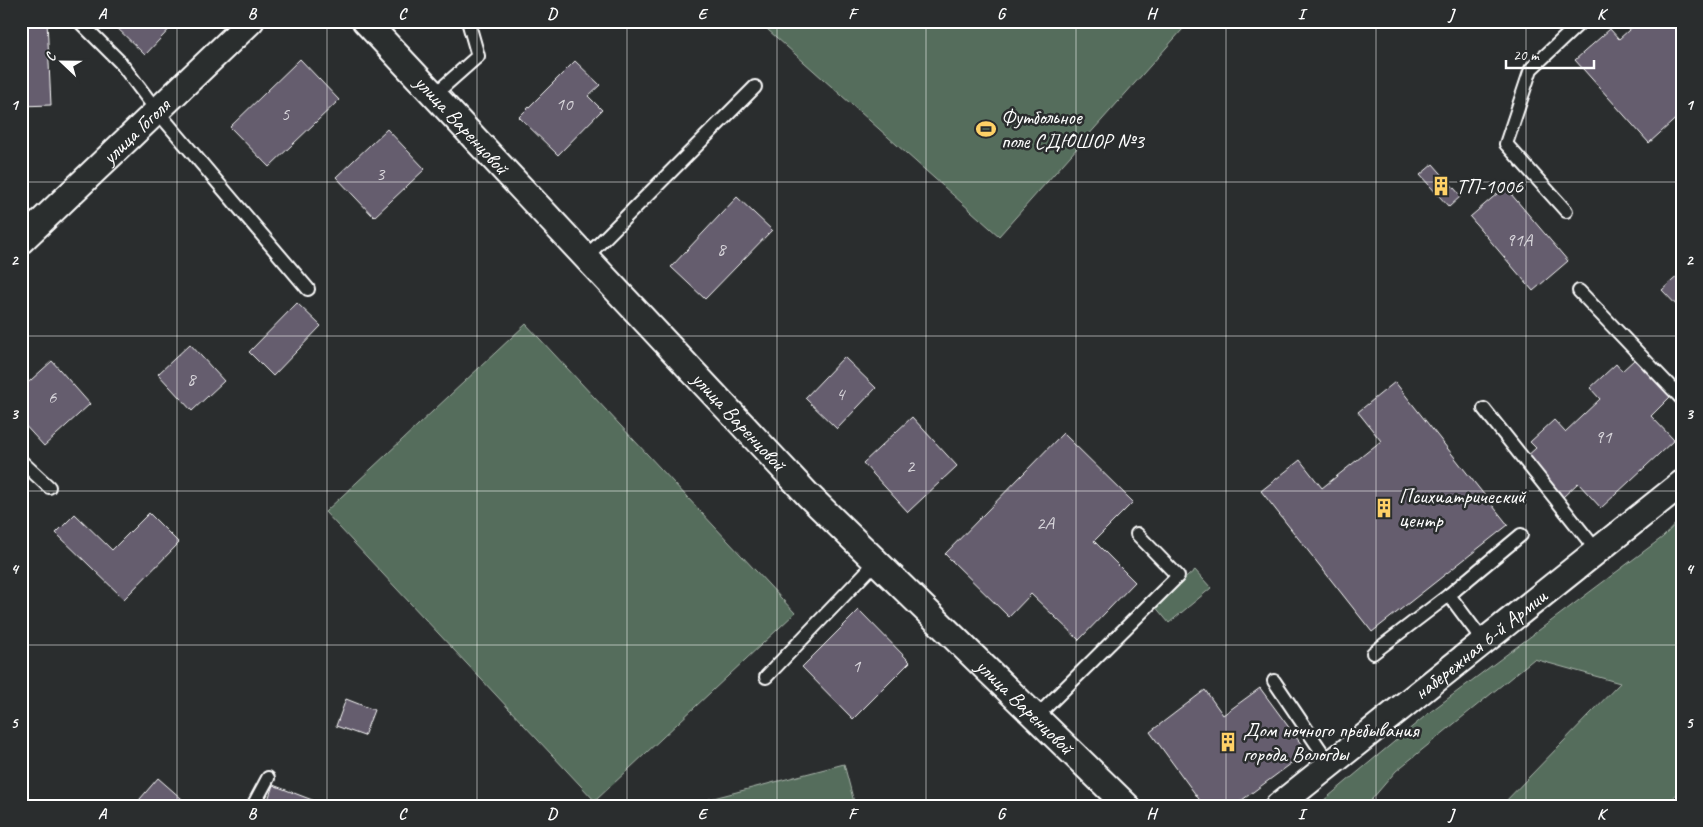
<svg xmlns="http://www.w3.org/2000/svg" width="1703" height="827" font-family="Caveat,sans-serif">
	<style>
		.green { fill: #556d5b; stroke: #aab6ad }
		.building { fill: #655d6e; stroke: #fff }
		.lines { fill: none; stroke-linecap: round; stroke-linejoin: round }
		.service-casing { stroke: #fff; stroke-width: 16 }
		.minor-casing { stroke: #fff; stroke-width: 29 }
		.service { stroke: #2a2d2e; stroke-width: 12 }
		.minor { stroke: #2a2d2e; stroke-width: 25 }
		.grid { fill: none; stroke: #fff; stroke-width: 1; stroke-opacity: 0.55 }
		.labels { text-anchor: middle; stroke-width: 5; stroke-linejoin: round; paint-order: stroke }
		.number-label { font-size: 19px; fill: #d8d6db }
		.poi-label { font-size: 21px; fill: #fff; stroke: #2a2d2e; text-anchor: start }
		.street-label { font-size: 21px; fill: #fff; stroke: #2a2d2e }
		.neatline { fill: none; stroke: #fff; stroke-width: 2 }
		.grid-label { font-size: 16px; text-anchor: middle; font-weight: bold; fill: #fff }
	</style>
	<rect width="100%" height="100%" fill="#2a2d2e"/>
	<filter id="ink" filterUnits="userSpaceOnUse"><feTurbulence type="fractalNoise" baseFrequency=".02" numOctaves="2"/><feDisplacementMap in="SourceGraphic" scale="10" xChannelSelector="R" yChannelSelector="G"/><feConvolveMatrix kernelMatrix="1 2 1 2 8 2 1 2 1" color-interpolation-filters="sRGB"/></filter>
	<g filter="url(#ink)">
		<!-- green -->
		<g class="green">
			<polygon points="758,21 1190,21 999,236"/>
			<polygon points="526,324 795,613 595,801 325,512"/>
			<polygon points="1682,517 1682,788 1666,806 1501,806 1620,683 1534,659 1396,771 1366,806 1317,806 1430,712 1663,537"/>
			<polygon points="1195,570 1211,588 1169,623 1154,605"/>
			<polygon points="844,764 855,806 683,806"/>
		</g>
		<!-- building -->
		<g class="building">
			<polygon points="21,21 47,21 51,105 21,106"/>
			<polygon points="110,21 177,21 145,55"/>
			<polygon points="1639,21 1682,21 1682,95 1675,101 1682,109 1682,113 1649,143 1575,60 1610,29 1619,39"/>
			<polygon points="300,59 339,100 269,167 230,127"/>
			<polygon points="575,61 600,85 588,96 602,110 558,155 519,117"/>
			<polygon points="387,129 425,169 374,217 336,177"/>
			<polygon points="1433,164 1461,196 1449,207 1420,175"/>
			<polygon points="1505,187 1568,261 1533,291 1470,217"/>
			<polygon points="737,197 772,230 705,299 671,267"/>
			<polygon points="1682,272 1682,311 1662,290"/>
			<polygon points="297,303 321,326 273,376 249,352"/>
			<polygon points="190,344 224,381 192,411 158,374"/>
			<polygon points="844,357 876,388 837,429 805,398"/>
			<polygon points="1635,359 1670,397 1651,416 1674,440 1601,508 1578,483 1563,497 1526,457 1536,448 1530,442 1554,420 1565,432 1600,399 1590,388 1616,364 1622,371"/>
			<polygon points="52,361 90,404 44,446 21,421 21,389"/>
			<polygon points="1395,382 1508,525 1372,632 1261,491 1300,460 1322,488 1381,441 1358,412"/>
			<polygon points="912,417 957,466 908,512 863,463"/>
			<polygon points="1063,433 1133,502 1094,541 1135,582 1079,640 1031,594 1009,617 945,554"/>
			<polygon points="149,513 179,543 124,599 56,533 75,514 112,550"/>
			<polygon points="859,610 910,662 853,719 802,667"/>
			<polygon points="1260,688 1307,752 1234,806 1204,806 1150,732 1205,690 1223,715"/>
			<polygon points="346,699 374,710 364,736 336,726"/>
			<polygon points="158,778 190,806 134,806"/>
			<polygon points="273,785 328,806 266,806"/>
		</g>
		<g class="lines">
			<defs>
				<g id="service">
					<polyline points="79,21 120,62 157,111 308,289"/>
					<polyline points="434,95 478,56 468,21"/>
					<polyline points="1566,211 1506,144 1531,69 1582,21"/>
					<polyline points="586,257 755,87"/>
					<polyline points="1579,291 1682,399"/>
					<polyline points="1484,409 1597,551"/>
					<polyline points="21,461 49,487"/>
					<polyline points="1449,595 1521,535"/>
					<polyline points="1373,653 1449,595 1484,642"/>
					<polyline points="766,677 877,561"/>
					<polyline points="1274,681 1330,764"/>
					<polyline points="1036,717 1178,576 1137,534"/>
					<polyline points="253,806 268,778"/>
				</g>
				<g id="minor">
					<path id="s1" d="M365 21 808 495 1127 806"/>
					<path id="s2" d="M21 241 251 21"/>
					<path id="s3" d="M1278 806 1682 483"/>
				</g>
			</defs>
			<!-- service casing -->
			<use href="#service" class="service-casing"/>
			<!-- minor casing -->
			<use href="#minor" class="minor-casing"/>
			<!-- service -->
			<use href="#service" class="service"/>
			<!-- minor -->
			<use href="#minor" class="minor"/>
		</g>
	</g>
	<!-- grid -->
	<path class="grid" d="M177 21V806M327 21V806M477 21V806M627 21V806M777 21V806M926 21V806M1076 21V806M1226 21V806M1376 21V806M1526 21V806M21 182H1682M21 336H1682M21 491H1682M21 645H1682"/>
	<!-- icons -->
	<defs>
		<symbol id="stadium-bare" viewBox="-9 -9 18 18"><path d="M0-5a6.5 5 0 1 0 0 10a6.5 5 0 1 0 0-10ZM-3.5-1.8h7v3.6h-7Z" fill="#ffd166" stroke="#2a2d2e" stroke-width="2.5" paint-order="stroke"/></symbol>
		<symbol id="building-bare" viewBox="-9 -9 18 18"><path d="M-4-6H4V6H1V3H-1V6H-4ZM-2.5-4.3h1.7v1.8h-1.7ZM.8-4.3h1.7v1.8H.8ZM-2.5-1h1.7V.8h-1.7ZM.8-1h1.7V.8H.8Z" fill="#ffd166" stroke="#2a2d2e" stroke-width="2.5" paint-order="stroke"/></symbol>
	</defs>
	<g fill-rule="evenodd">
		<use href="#stadium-bare" x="972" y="115" width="28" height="28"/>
		<use href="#building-bare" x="1427" y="172" width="28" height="28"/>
		<use href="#building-bare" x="1370" y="494" width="28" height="28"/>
		<use href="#building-bare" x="1214" y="728" width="28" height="28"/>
	</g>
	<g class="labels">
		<!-- number labels -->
		<g class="number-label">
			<text x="564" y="110">10</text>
			<text x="285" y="120">5</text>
			<text x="380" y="180">3</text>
			<text x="1519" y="246">91А</text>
			<text x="721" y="255">8</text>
			<text x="191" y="385">8</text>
			<text x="840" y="400">4</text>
			<text x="52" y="403">6</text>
			<text x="1603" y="443">91</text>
			<text x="910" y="472">2</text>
			<text x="1045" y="529">2А</text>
			<text x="856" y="672">1</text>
		</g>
		<!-- poi labels -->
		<g class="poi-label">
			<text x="1001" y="124">Футбольное<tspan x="1001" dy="24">поле СДЮШОР №3</tspan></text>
			<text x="1456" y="193">ТП-1006</text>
			<text x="1399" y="503">Психиатрический<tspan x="1399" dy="24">центр</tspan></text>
			<text x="1243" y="737">Дом ночного пребывания<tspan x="1243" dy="24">города Вологды</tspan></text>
		</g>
		<!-- street labels -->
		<g class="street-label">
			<text dy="7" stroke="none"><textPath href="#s1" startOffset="142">улица Варенцовой</textPath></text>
			<text dy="7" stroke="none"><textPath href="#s2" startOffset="159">улица Гоголя</textPath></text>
			<text dy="7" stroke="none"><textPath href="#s1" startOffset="548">улица Варенцовой</textPath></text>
			<text dy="7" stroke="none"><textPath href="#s3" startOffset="259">набережная 6-й Армии</textPath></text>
			<text dy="7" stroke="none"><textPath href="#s1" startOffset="952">улица Варенцовой</textPath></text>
		</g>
	</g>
	<!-- margin -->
	<rect width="1703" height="827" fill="none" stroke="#2a2d2e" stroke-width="55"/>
	<!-- north arrow -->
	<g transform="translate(62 62) rotate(292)" stroke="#2a2d2e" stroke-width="4" paint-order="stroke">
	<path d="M0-4L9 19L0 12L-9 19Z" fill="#ffffff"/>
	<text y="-8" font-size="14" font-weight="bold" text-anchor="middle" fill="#ffffff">С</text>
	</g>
	<!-- scale -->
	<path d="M1506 60v8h88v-8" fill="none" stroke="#ffffff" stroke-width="2.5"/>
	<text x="1513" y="60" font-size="15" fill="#ffffff" stroke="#2a2d2e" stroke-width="4" paint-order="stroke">20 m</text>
	<rect x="28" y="28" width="1648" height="772" class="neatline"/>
	<g class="grid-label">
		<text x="102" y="19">A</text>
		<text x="252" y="19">B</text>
		<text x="402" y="19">C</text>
		<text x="552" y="19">D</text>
		<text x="702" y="19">E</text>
		<text x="852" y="19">F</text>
		<text x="1001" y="19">G</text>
		<text x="1151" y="19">H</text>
		<text x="1301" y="19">I</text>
		<text x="1451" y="19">J</text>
		<text x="1601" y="19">K</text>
		<text x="14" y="110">1</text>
		<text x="1689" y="110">1</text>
		<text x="14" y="265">2</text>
		<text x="1689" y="265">2</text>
		<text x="14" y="419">3</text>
		<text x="1689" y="419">3</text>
		<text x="14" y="574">4</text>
		<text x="1689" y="574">4</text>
		<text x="14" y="728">5</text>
		<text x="1689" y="728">5</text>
		<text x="102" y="819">A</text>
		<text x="252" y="819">B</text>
		<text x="402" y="819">C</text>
		<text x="552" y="819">D</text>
		<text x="702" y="819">E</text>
		<text x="852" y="819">F</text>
		<text x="1001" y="819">G</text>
		<text x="1151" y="819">H</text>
		<text x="1301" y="819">I</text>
		<text x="1451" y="819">J</text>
		<text x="1601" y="819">K</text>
	</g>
</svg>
